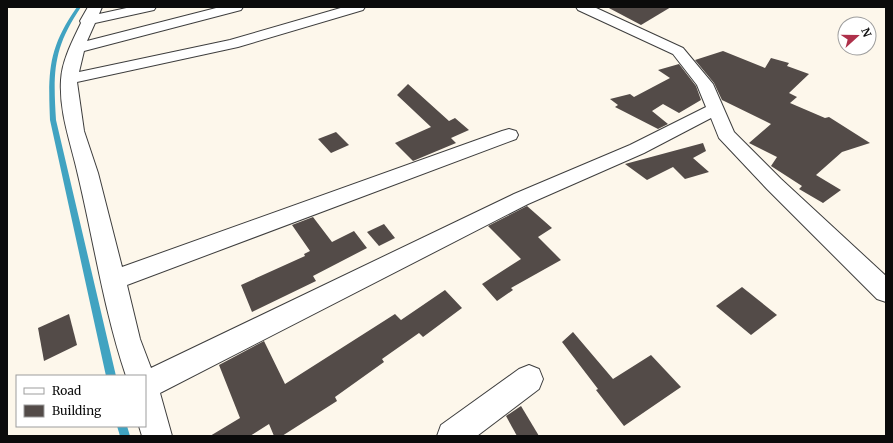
<svg xmlns="http://www.w3.org/2000/svg" width="893" height="443" font-family="Merriweather,serif">
	<style>
		.lines { fill: none; stroke-linecap: round; stroke-linejoin: round }
		.stream { fill: #41a3c1; fill-rule: evenodd }
		.building { fill: #534b48 }
		.street-casing { stroke: #3e3e3e; stroke-width: 2 }
		.street { fill: #fff; fill-rule: evenodd }
	</style>
	<rect width="100%" height="100%" fill="#fdf7eb"/>
	<g class="lines">
		<!-- stream -->
		<g class="stream">
			<path d="M77 7H81C53 48 53 72 56 120L116 376H106L50 120C48 72 48 48 77 7Z"/>
			<polygon points="117,426 127,426 130,436 120,436"/>
		</g>
	</g>
	<!-- building -->
	<g class="building">
		<polygon points="607,7 671,7 641,25"/>
		<polygon points="723,51 765,68 771,58 789,63 787,66 809,74 789,93 797,97 790,103 825,118 829,117 870,143 842,152 816,175 841,190 823,203 799,189 802,186 771,166 777,157 749,143 771,124 722,100 714,83 695,60"/>
		<polygon points="679,64 696,86 701,100 679,113 663,104 652,111 668,124 658,129 615,107 618,105 610,99 630,94 634,97 670,78 658,70"/>
		<polygon points="408,84 449,121 455,118 469,130 451,138 456,143 413,161 395,143 431,127 397,95"/>
		<polygon points="336,132 349,145 331,153 318,139"/>
		<polygon points="703,143 706,151 693,158 709,172 685,179 673,167 647,180 625,164"/>
		<polygon points="527,206 552,228 538,237 561,260 511,288 513,290 497,301 482,284 521,259 488,226"/>
		<polygon points="313,217 332,242 354,231 367,248 313,276 316,281 252,312 241,285 305,256 304,254 310,251 292,225"/>
		<polygon points="384,224 395,238 379,246 367,232"/>
		<polygon points="742,287 777,315 751,335 716,306"/>
		<polygon points="445,290 462,308 423,337 419,333 382,359 384,362 335,397 337,401 282,436 274,436 269,424 250,436 210,436 240,418 219,365 264,341 285,384 395,314 401,320"/>
		<polygon points="69,314 77,345 44,361 38,328"/>
		<polygon points="573,332 613,379 651,355 681,387 624,426 596,390 598,389 562,342"/>
		<polygon points="521,406 539,436 517,436 506,416"/>
	</g>
	<g class="lines">
		<defs>
			<g id="street">
				<path d="M88 7H102L99 14 131 7H156L154 10 95 23 87 41 220 7H243L241 10 84 51 79 72 230 40 344 7H365L363 10 238 47 77 82 84 131 98 173 122 267 502 131 509 129 516 131 518 135 516 139 127 285 140 339 151 368 514 194 630 145 706 107 697 85 673 54 578 10 576 7H594L683 48 713 84 734 132 781 179 886 276V302L877 299 767 189 719 138 711 118 644 153 528 204 160 393 172 436H142L139 426H145V376H126C104 311 94 242 78 175 71 143 59 113 61 80 62 60 73 40 81 23L80 21Z"/>
				<polygon points="529,365 539,369 543,379 539,389 477,436 437,436 441,425 519,369"/>
			</g>
		</defs>
		<!-- street casing -->
		<use href="#street" class="street-casing"/>
		<!-- street -->
		<use href="#street" class="street"/>
	</g>
	<!-- border -->
	<rect width="893" height="443" fill="none" stroke="#0b0b0b" stroke-width="16"/>
	<!-- legend -->
	<rect x="16" y="375" width="130" height="52" fill="#ffffff" stroke="#9d9d9d"/>
	<rect x="24" y="388" width="20" height="6" fill="#ffffff" stroke="#9d9d9d"/>
	<text x="52" y="395" font-size="12" fill="#0b0b0b">Road</text>
	<rect x="24" y="405" width="20" height="12" fill="#534b48" stroke="#9d9d9d"/>
	<text x="52" y="415" font-size="12" fill="#0b0b0b">Building</text>
	<!-- north arrow -->
	<g transform="translate(857 36) rotate(69)"><circle r="19" fill="#ffffff" stroke="#9d9d9d"/>
	<path d="M0-3L7 15L0 10L-7 15Z" fill="#ae304a"/>
	<text y="-6" font-size="11" font-weight="bold" text-anchor="middle" fill="#0b0b0b">N</text>
	</g>
</svg>
